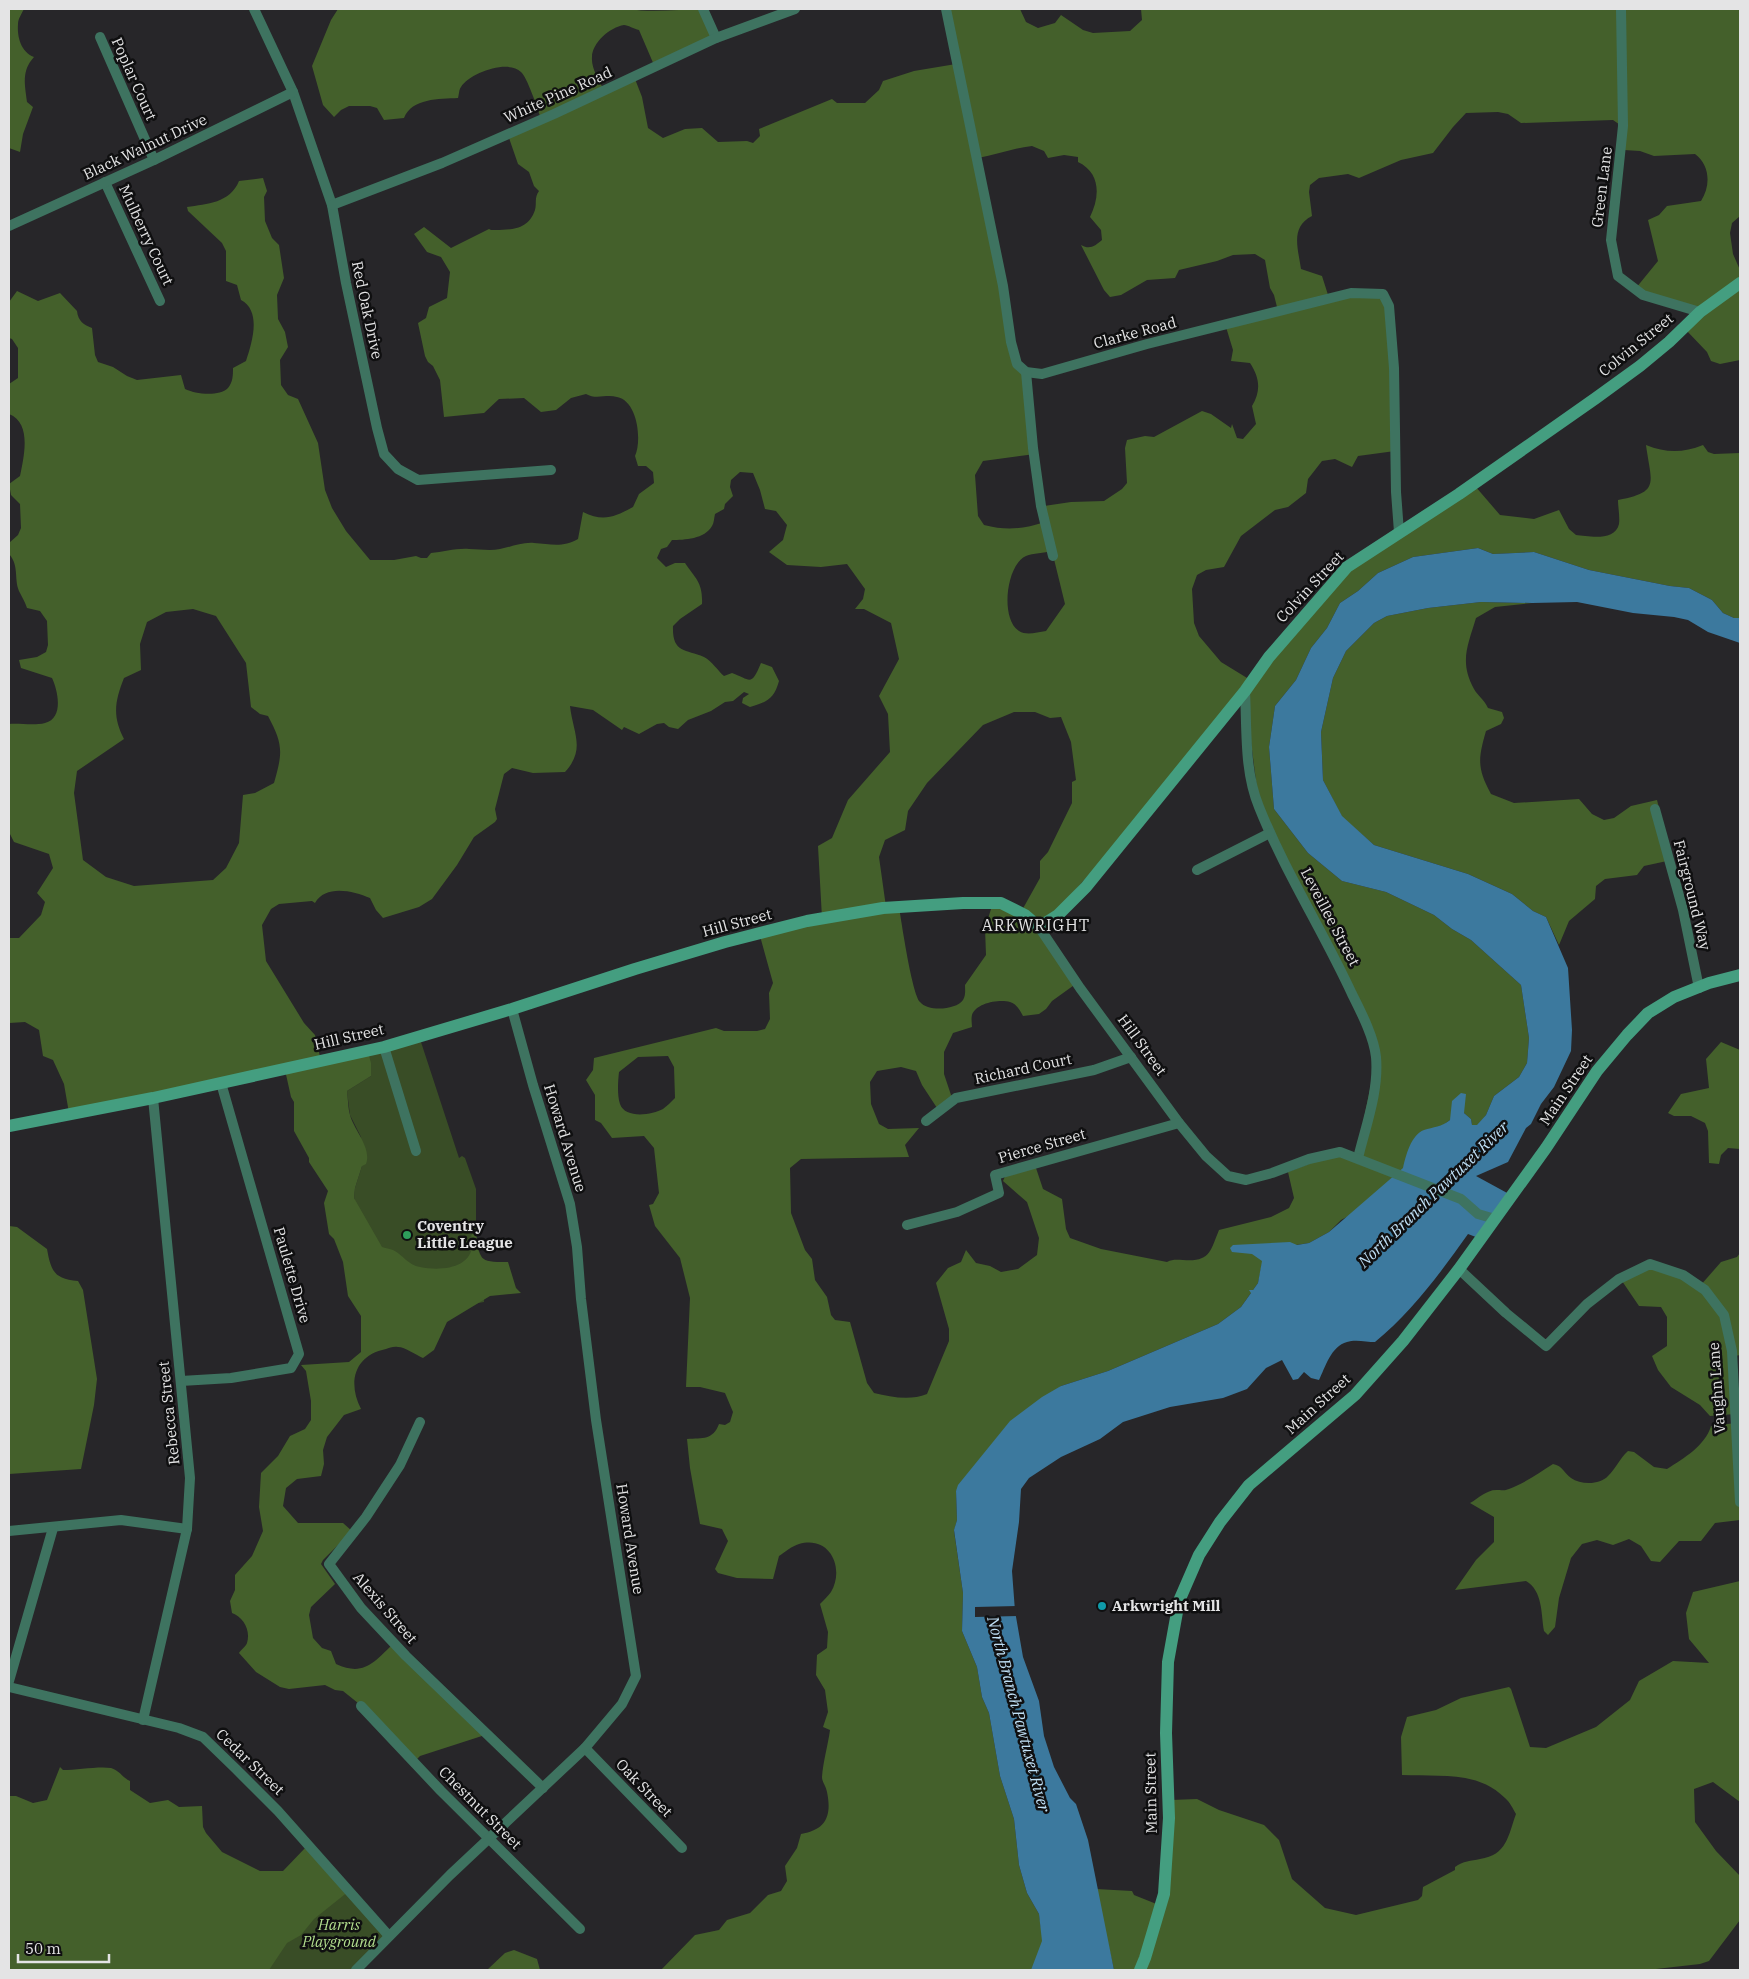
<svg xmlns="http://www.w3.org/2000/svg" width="1749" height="1979" font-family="'IBM Plex Serif',serif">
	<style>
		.green { fill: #394d26 }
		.forest { fill: #44602b; fill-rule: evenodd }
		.water { fill: #3c799e }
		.pier { fill: #272629 }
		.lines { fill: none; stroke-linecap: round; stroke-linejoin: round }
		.street { stroke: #3e7360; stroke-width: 10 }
		.secondary { stroke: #449e80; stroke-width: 12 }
		.leisure-dot { fill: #2e9e5b; stroke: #0f0f10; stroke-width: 2 }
		.culture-dot { fill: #0f9aa8; stroke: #0f0f10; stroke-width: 2 }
		.labels { text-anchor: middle; stroke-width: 5; stroke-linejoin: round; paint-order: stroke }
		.street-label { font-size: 15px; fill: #e4e4e5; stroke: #0f0f10 }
		.poi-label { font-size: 15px; font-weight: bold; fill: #e4e4e5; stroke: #0f0f10; text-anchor: start }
		.park-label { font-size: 15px; font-style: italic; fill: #b2de8e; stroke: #0f0f10 }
		.neighbourhood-label { font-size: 16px; letter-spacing: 1px; fill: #e4e4e5; stroke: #0f0f10 }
		.water-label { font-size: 16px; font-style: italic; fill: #c0e1f7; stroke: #0f0f10 }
	</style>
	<rect width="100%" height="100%" fill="#272629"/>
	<!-- green -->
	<g class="green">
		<polygon points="420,1039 459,1158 462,1156 465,1158 476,1189 476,1230 471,1235 485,1264 484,1302 396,1318 354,1198 355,1188 362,1166 361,1137 350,1115 347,1091 371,1076 368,1052"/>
		<polygon points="342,1881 389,1936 357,1970 248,1970"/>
	</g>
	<!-- forest -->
	<g class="forest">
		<path d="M9 9H24C22 13 18 19 18 24 17 37 21 52 34 57 21 71 25 85 27 102L33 107 23 134 20 152 9 148Z"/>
		<path d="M338 9H363L366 10 390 9H629C653 13 679 9 704 9L716 38 654 65 639 30C634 29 628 25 624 25 610 27 592 43 592 57 591 68 599 80 604 90L635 79 642 97 648 128 663 138 685 129 702 128 718 142 747 141 753 143 760 136 759 129 832 99 837 103H865L879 90 883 81 914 71 956 64 948 10 954 9H1020L1026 22 1038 28 1055 23 1061 15 1083 30 1093 33 1130 31 1142 20 1141 9H1740V216L1732 223 1730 233 1733 254 1740 270V360L1720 364 1711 361 1707 352 1686 330 1697 317 1636 288 1658 261 1648 220 1659 215 1667 206 1701 201C1711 186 1710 165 1695 154L1654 156 1640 151 1624 150 1623 127 1613 120 1521 123 1508 114 1498 112 1466 113 1453 127 1433 153 1401 160 1359 178 1348 174 1319 178 1310 185 1309 192 1312 216C1290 227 1298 248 1301 269L1322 276 1329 298 1345 295 1386 298 1395 451 1358 456 1352 467 1335 459 1322 461 1308 479 1306 493 1288 507 1275 510 1241 536 1224 567 1206 570 1197 575 1192 589 1194 623 1199 636 1221 662 1252 681 1350 565 1475 486 1500 515 1534 519 1559 510 1569 529 1576 535C1588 536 1615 542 1619 524 1620 517 1618 507 1618 500 1661 492 1651 483 1646 445 1666 453 1683 453 1703 445L1708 452 1714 454 1740 453V618H1734L1723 613 1712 600 1689 588 1670 586 1589 570 1534 552 1493 554 1478 548 1413 557 1378 573 1358 591 1340 603 1327 628 1311 648 1296 680 1275 706 1269 747 1274 809 1308 853 1342 881 1386 892 1434 915 1452 929 1471 940 1521 985 1529 1038 1527 1063 1519 1077 1494 1096 1486 1115 1477 1126 1472 1125 1471 1119 1464 1113 1450 1120 1442 1126 1401 1173 1367 1206 1341 1220 1329 1232 1309 1243 1277 1248 1264 1255 1258 1283 1241 1307 1218 1324 1108 1371 1061 1386 956 1491 957 1520 954 1531 963 1593 962 1631 977 1667 982 1697 989 1713 1000 1776 1014 1819 1019 1865 1027 1893 1039 1914 1046 1961 1036 1970H661L695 1935 719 1930 727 1920 750 1913 768 1895 781 1891 787 1881 785 1866 797 1848 801 1834C826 1830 832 1816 827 1792 826 1786 822 1782 822 1777 823 1762 828 1745 830 1730L823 1727 828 1712 825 1690 816 1675 817 1655 827 1648 828 1632 820 1604C824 1600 828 1596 831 1592 845 1568 830 1535 799 1544 792 1546 785 1552 779 1556L773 1579 737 1578 718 1573 715 1569 728 1541 722 1529 700 1524 690 1468 687 1439C703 1438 713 1440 719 1424L725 1425 730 1422 733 1412 725 1393 700 1387H686L690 1298 680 1258 655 1226 649 1205 653 1204 659 1193 654 1148 644 1136 612 1138 601 1123 595 1120V1095L586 1080 593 1070 594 1058 716 1028 724 1031H757L765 1029 770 1019 769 993 773 983 760 936 822 918 818 846 832 838 848 800 890 752 888 714 879 696 899 659 891 623 864 609H855L863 599 865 589 847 564 821 567 787 565 769 552 783 540 787 525 776 511 765 509 760 490 753 473 740 472 731 480 730 487 733 496 725 504 724 509 715 514C714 518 714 523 712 526 705 539 684 540 672 540L667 547 661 549 657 558 666 567 675 563H685C696 579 703 583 702 604L680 619 673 626C672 653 685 649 704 657 712 661 718 671 724 676L732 673C751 680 751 687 761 663L772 667 779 681C774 699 767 702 750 707L742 703 743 698 749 694 744 692 733 701 725 702 711 711 688 720 678 729 669 727 664 723 657 724 639 734 624 727 622 730 593 710 570 706C573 733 586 749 565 772L533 773 512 768 504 774 495 809 497 819 495 822 474 837 457 865 432 899 419 907 383 918 376 910 370 898C353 891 326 884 315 903L312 901 279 904 271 909 262 925 266 961 304 1023 315 1035 321 1061 368 1052 371 1063V1076L347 1091C348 1098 348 1108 350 1115 354 1130 372 1148 366 1164L362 1166 355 1188 354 1198 382 1247C385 1248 390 1249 393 1250 403 1255 408 1265 420 1267 444 1272 479 1267 471 1235L476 1230C479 1258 477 1263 508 1262L516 1288 521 1293 490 1296 447 1322 434 1350 423 1358C416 1355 405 1347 398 1347 394 1346 389 1348 386 1349 355 1355 347 1382 361 1409L344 1415 327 1437 323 1450 324 1464 321 1476 297 1479 286 1488 283 1506 298 1523H343L352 1531 323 1560 321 1564 335 1584 311 1607 309 1615 313 1638 322 1648 331 1651 336 1664C364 1677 374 1662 393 1644L485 1735 420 1756 415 1761 358 1703 343 1691 335 1690 325 1685 289 1689 280 1687 256 1672 239 1653C241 1650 246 1646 247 1643 251 1630 243 1617 232 1613L230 1601 235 1590V1575L252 1556 263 1531 259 1507 261 1473 278 1456 290 1436 305 1429 311 1420V1401L306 1371 301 1365 349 1362 361 1352V1316L348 1296 343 1262 334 1239 329 1234 324 1203 328 1191 309 1162V1158L294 1131V1102L291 1097 285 1070 69 1113 64 1084 53 1060 43 1056 39 1030 25 1022 9 1023V938H19L41 915 45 902 37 893 53 868 49 854 14 842 9 832V724C20 723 34 726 45 723 64 718 58 691 52 678L21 668 19 660 37 657 46 652 48 645 47 621 40 611 27 608C25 602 23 599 20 593 13 581 20 566 9 554V543L18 535 21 528 20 504 11 495 9 484 20 476C24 456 32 423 9 414V384L18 378V348L12 339 9 338V302L17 291 38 301 60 293 77 311C78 321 84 325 92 328L95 355 98 362 113 367 127 376 137 380 181 375 185 389C195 394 219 397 228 388 233 382 233 375 233 368L246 361C252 343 262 311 241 300L237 285 226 281V251L222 243 188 211 187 207C207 204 230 203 239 181L263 178 267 191 264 197 265 221 272 238 279 245 284 278 277 295 278 319 285 332 288 347 280 360 281 385 288 395 298 399 318 443 325 490 332 508 346 531 370 560H394L416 556 421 558H427L431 553C443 552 457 548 469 549 479 549 490 551 500 549 511 547 522 542 534 543 550 544 563 548 578 539L583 512C603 522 615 517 633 507L639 494 654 483 653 472 646 466H638L635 456C642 441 638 401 617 397 606 394 596 400 586 394L571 398 556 410 541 412 524 398 499 399 484 413 444 417 440 380 433 366 428 362 425 356 418 323 426 318 429 307 447 298 450 272 441 257 427 252 414 234 424 227 451 248 489 229 491 230C509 230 528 231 535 210 537 203 534 198 539 191L534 186 529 172 518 164 509 138 541 119C538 109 527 77 521 72 508 59 470 73 461 87 459 89 459 95 458 98 439 99 412 98 404 118L384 120 377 108 370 106H349L341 110 334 117 323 105 312 66 331 20ZM1032 146 1044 151 1048 158 1064 155 1078 157V162C1101 173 1100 197 1090 217L1101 230 1102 240C1095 246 1090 250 1081 245L1104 290 1110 297 1121 295 1147 280 1175 278 1179 270 1217 261 1233 255 1255 254 1265 260 1270 288 1274 295 1278 311 1226 327 1233 350 1231 361 1250 363C1260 378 1261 391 1252 406L1256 424 1243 439 1237 438 1232 424 1231 428 1211 414 1202 411 1154 437 1145 436 1127 440 1125 448 1127 483 1122 489 1104 501 1071 502 1044 506 1045 522C1023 529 1007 531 984 525L978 516 975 475 983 461 1035 454 1027 373 1012 346 978 158C997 155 1013 148 1032 146ZM1052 551 1065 604 1046 631C1037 632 1027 636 1019 631 1000 619 1006 565 1026 556 1033 553 1044 553 1052 551ZM193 609 216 616 246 663 251 707 260 714 268 716C283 744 283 752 274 783L255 793 243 795 239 843 226 868 213 880 134 886 106 877 83 860 74 793 77 771 124 739C112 716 115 701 124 678L141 670 140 644 147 622 166 612ZM1245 695 1259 804 1377 1055 1356 1157 1337 1153 1288 1172 1294 1198 1289 1208 1271 1217 1219 1230C1210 1252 1210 1262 1183 1260 1177 1260 1173 1259 1167 1262L1101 1249 1070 1238 1066 1229 1062 1199 1043 1189 1034 1162 1006 1174 1003 1181 1027 1202 1039 1238 1037 1255 1018 1269 1001 1272 990 1266 976 1263 966 1250 961 1262 948 1268 936 1283 949 1329V1341L927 1394C910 1401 891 1397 874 1393L867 1383 850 1322 835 1320 831 1315 827 1297 815 1280 812 1259 805 1250 791 1213 790 1168 801 1159 909 1157 905 1145 919 1128 888 1129 879 1124 871 1104 870 1082 877 1071 901 1067 916 1071 922 1085 939 1111 952 1098 944 1074V1052L953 1033 972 1027C972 1024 971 1019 972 1015 976 1003 999 999 1010 1002 1017 1004 1020 1011 1023 1016L1039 1014 1046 1009 1052 1001 1077 983 1043 926 1186 766ZM1014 712H1035L1050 718 1061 717 1071 742 1076 780 1072 782V803L1048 852 1040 861V878L1021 912 992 906 985 928 986 955 965 985C965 990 966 995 963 1000 956 1010 928 1012 920 1002 912 993 902 925 899 907H886L879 857 885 840 905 830 908 811 927 783 983 725ZM668 1056 674 1067 675 1098C671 1102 667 1106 663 1109 652 1115 625 1119 620 1104 617 1095 618 1081 619 1072L638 1057Z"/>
		<path d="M1481 602 1532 603 1495 607 1476 618C1468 645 1459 662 1474 689 1478 696 1483 698 1488 708L1502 712 1504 718 1501 724 1486 731C1478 759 1477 768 1491 794L1514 803 1579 799 1592 814 1604 820 1614 818 1631 806 1657 800 1669 848 1667 861 1644 866 1637 875 1605 879 1596 886 1595 899 1569 921 1559 945 1546 917 1533 911 1512 894 1468 874 1374 845 1342 817 1323 780 1321 732 1333 678 1346 651 1374 623 1387 616 1428 608Z"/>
		<polygon points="1721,1042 1740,1050 1740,1149 1728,1148 1721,1155 1719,1164 1709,1163 1708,1131 1705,1123 1691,1116 1674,1116 1668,1113 1681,1094 1709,1088 1706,1059"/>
		<path d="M9 1226 17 1227 47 1249C51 1271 54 1279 78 1281L83 1290 97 1379 94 1405 81 1469 9 1474Z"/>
		<polygon points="1740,1253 1740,1355 1735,1356 1735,1414 1710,1416 1700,1405 1671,1387 1658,1370 1652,1356 1667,1346 1667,1317 1661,1307 1639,1306 1622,1281 1652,1265 1700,1286 1721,1262 1737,1257"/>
		<path d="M1736 1423 1740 1449V1520L1715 1523 1701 1541H1679L1660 1562 1651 1561 1641 1546 1629 1539 1613 1545 1597 1540 1582 1544 1571 1558 1559 1598 1555 1627 1548 1635 1544 1631C1541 1614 1543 1591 1526 1581L1455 1590 1476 1560 1494 1542V1517L1470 1503C1479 1498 1487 1489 1498 1490 1503 1490 1504 1491 1509 1489 1525 1483 1539 1473 1553 1464 1563 1466 1564 1473 1571 1478 1581 1485 1600 1485 1608 1476 1616 1468 1620 1458 1628 1451L1634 1452 1654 1467 1667 1469C1684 1458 1705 1446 1711 1426Z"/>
		<path d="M1740 1581V1802L1713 1782 1694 1789 1695 1822 1716 1851 1740 1876V1920L1709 1961 1700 1964 1647 1970 1617 1969 1598 1970H1114L1096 1889 1132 1891 1134 1895 1159 1905 1171 1800 1197 1799 1219 1810 1264 1825 1279 1840 1292 1879 1325 1908 1356 1915 1418 1900 1422 1896 1423 1887 1455 1870V1867C1463 1861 1471 1861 1480 1859 1507 1855 1508 1836 1516 1814 1513 1809 1510 1802 1505 1798 1477 1770 1438 1777 1402 1775L1401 1737 1407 1717 1436 1710 1461 1698 1509 1687 1511 1689 1530 1747 1546 1748 1596 1727 1630 1700 1639 1681 1673 1661 1709 1663 1689 1639 1686 1613 1693 1592Z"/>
		<path d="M60 1767 63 1770C77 1770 99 1766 111 1768 119 1770 123 1778 130 1781V1790L150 1803 168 1800 179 1807 202 1806 203 1827 206 1833 222 1852 260 1871H283L307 1846 349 1891 314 1919 301 1935 287 1943 269 1970H9V1796H16L33 1803 47 1800Z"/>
		<polygon points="514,1950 537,1959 540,1970 487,1970 505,1953"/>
	</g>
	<!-- water -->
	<path class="water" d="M1478 548 1493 554 1534 552 1589 570 1670 586 1689 588 1712 600 1723 613 1734 618H1740V643L1708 632 1688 620 1674 617 1633 613 1577 602 1532 603 1481 602 1428 608 1387 616 1374 623 1346 651 1333 678 1321 732 1323 780 1342 816 1374 845 1468 874 1512 894 1533 911 1546 917 1568 968 1572 1030 1571 1051 1554 1087 1541 1104 1531 1124 1526 1128 1508 1162 1476 1176 1509 1194 1481 1239 1468 1234C1441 1272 1412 1312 1375 1342 1367 1342 1355 1339 1347 1342 1331 1346 1325 1368 1319 1380L1311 1378 1304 1372 1298 1379 1293 1380 1282 1360 1266 1368 1247 1389 1223 1398 1170 1407 1123 1422 1100 1439 1061 1457 1029 1478 1021 1489 1019 1522 1012 1571 1015 1611 1023 1657 1039 1701 1044 1736 1054 1767 1070 1798 1076 1804 1088 1840 1114 1970H1031L1042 1941 1039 1914 1027 1893 1019 1865 1014 1819 1000 1776 989 1713 982 1697 977 1667 962 1631 963 1593 954 1530 957 1520 956 1491 958 1485 1010 1421 1042 1397 1061 1386 1108 1371 1218 1324 1241 1307 1251 1293 1249 1290H1253L1258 1283 1262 1261 1252 1254 1232 1252 1230 1248 1233 1245 1290 1242 1297 1245 1309 1243 1329 1232 1403 1168C1406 1155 1411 1135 1424 1130 1433 1127 1442 1127 1450 1120L1452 1101 1461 1093 1466 1094 1464 1113 1471 1119 1472 1125H1477L1486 1115 1494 1096 1519 1077 1527 1063 1529 1038 1521 985 1471 940 1452 929 1434 915 1386 892 1342 881 1308 853 1274 809 1269 747 1275 706 1296 680 1311 648 1327 628 1340 603 1358 591 1378 573 1413 557Z"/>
	<!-- pier -->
	<polygon class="pier" points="1017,1606 1018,1616 975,1617 975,1607"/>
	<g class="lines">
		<!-- street -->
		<g class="street">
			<polyline points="254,9 293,92 332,205 346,283 377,428 384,454 398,469 418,480 551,470"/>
			<polyline points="703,9 716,38"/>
			<polyline points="946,9 1003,286 1011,342 1017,364 1026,372 1042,374 1147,344 1351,293 1383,294 1389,306 1394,368 1396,492 1399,532"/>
			<polyline points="1621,9 1623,126 1611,240 1618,276 1643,295 1700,312"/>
			<polyline points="100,37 154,160"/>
			<polyline points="105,182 160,301"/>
			<polyline points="332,205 442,163 554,114 716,38 795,9"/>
			<polyline points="9,226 154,160 293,92"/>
			<polyline points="1026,372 1033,448 1041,506 1053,556"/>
			<path d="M1245 691C1247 729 1244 771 1259 807 1285 872 1323 931 1352 994 1361 1012 1374 1037 1376 1057 1379 1091 1366 1125 1358 1158"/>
			<polyline points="1655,809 1683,910 1699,988"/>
			<polyline points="1197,870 1270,833"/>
			<polyline points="1039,927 1080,988 1179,1123 1206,1156 1228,1176 1246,1180 1272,1173 1309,1159 1340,1152 1461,1199 1478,1214 1495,1219"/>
			<polyline points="384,1047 416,1151"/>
			<polyline points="926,1121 956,1098 1094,1070 1131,1057"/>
			<polyline points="907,1225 957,1212 999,1193 995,1175 1179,1123"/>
			<polyline points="1459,1269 1506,1313 1546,1346 1587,1304 1619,1279 1650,1264 1683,1275 1705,1290 1724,1315 1732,1351 1740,1502"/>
			<polyline points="181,1381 231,1378 291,1368 299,1354 221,1083"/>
			<polyline points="420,1422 400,1465 366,1517 329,1564 361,1608 406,1656 543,1788"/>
			<polyline points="9,1531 121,1520 187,1529"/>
			<polyline points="9,1681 53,1528"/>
			<polyline points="9,1687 179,1728 203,1737 236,1769 278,1811 389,1936"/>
			<polyline points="361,1706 441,1791 580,1929"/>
			<polyline points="143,1720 187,1529 190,1478 153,1098"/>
			<polyline points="585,1748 682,1848"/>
			<polyline points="356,1970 450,1875 585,1748 622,1704 636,1676 596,1420 581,1299 577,1247 570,1204 533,1085 512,1009"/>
		</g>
		<!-- secondary -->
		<g class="secondary">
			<polyline points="9,1126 153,1098 384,1047 512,1009 635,969 725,942 807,921 883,908 963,903 1001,903 1025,915 1039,927 1058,915 1086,887 1245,691 1269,657 1347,567 1459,494 1596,398 1640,366 1669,342 1700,312 1740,283"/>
			<polyline points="1140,1970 1145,1958 1164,1894 1169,1818 1166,1733 1168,1662 1179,1601 1199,1555 1220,1522 1249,1485 1355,1395 1403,1341 1459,1269 1546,1148 1597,1071 1627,1035 1648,1013 1674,997 1709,983 1740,975"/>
		</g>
	</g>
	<!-- markers -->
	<circle class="leisure-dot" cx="407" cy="1235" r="5"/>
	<circle class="culture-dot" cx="1102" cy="1606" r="5"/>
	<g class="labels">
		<!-- street labels -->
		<g class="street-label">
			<text transform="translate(134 79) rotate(66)" y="5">Poplar Court</text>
			<text transform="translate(558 95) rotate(-24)" y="5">White Pine Road</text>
			<text transform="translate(145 147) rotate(-25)" y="5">Black Walnut Drive</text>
			<text transform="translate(1602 187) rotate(-83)" y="5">Green Lane</text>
			<text transform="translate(146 235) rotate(65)" y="5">Mulberry Court</text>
			<text transform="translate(367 310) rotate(78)" y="5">Red Oak Drive</text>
			<text transform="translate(1135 333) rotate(-15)" y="5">Clarke Road</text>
			<text transform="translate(1636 345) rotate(-39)" y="5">Colvin Street</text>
			<text transform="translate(1310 587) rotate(-47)" y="5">Colvin Street</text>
			<text transform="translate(1692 895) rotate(76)" y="5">Fairground Way</text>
			<text transform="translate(1330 917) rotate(62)" y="5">Leveillee Street</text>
			<text transform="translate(737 923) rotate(-15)" y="5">Hill Street</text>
			<text transform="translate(349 1037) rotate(-13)" y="5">Hill Street</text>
			<text transform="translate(1142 1045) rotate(54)" y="5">Hill Street</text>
			<text transform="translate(1023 1069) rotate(-12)" y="5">Richard Court</text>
			<text transform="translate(1566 1090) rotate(-56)" y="5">Main Street</text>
			<text transform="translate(565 1138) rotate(73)" y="5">Howard Avenue</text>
			<text transform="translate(1042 1146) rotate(-16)" y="5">Pierce Street</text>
			<text transform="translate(292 1275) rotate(74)" y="5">Paulette Drive</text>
			<text transform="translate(1717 1388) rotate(-94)" y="5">Vaughn Lane</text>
			<text transform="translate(1318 1404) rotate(-42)" y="5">Main Street</text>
			<text transform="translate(169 1413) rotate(-96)" y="5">Rebecca Street</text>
			<text transform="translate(630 1539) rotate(81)" y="5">Howard Avenue</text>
			<text transform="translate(385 1608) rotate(49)" y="5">Alexis Street</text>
			<text transform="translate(250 1762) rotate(44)" y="5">Cedar Street</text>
			<text transform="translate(644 1788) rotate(46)" y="5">Oak Street</text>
			<text transform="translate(1151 1793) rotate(-91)" y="5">Main Street</text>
			<text transform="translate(480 1808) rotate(45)" y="5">Chestnut Street</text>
		</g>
		<!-- poi labels -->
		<g class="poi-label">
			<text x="417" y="1231">Coventry<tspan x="417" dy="17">Little League</tspan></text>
			<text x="1112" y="1611">Arkwright Mill</text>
		</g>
		<!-- park labels -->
		<g class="park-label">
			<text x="339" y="1930">Harris<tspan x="339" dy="17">Playground</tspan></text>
		</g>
		<!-- neighbourhood labels -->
		<g class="neighbourhood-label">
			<text x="1036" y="931">ARKWRIGHT</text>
		</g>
		<!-- water labels -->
		<g class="water-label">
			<text transform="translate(1433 1194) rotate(-44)" y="6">North Branch Pawtuxet River</text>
			<text transform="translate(1019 1714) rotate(75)" y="6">North Branch Pawtuxet River</text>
		</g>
	</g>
	<!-- border -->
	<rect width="1749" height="1979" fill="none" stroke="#e4e4e5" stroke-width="20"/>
	<!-- scale -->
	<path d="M18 1954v8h91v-8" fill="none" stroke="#e4e4e5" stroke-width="2.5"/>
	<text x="25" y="1954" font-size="15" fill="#e4e4e5" stroke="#0f0f10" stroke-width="4" paint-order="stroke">50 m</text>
</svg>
